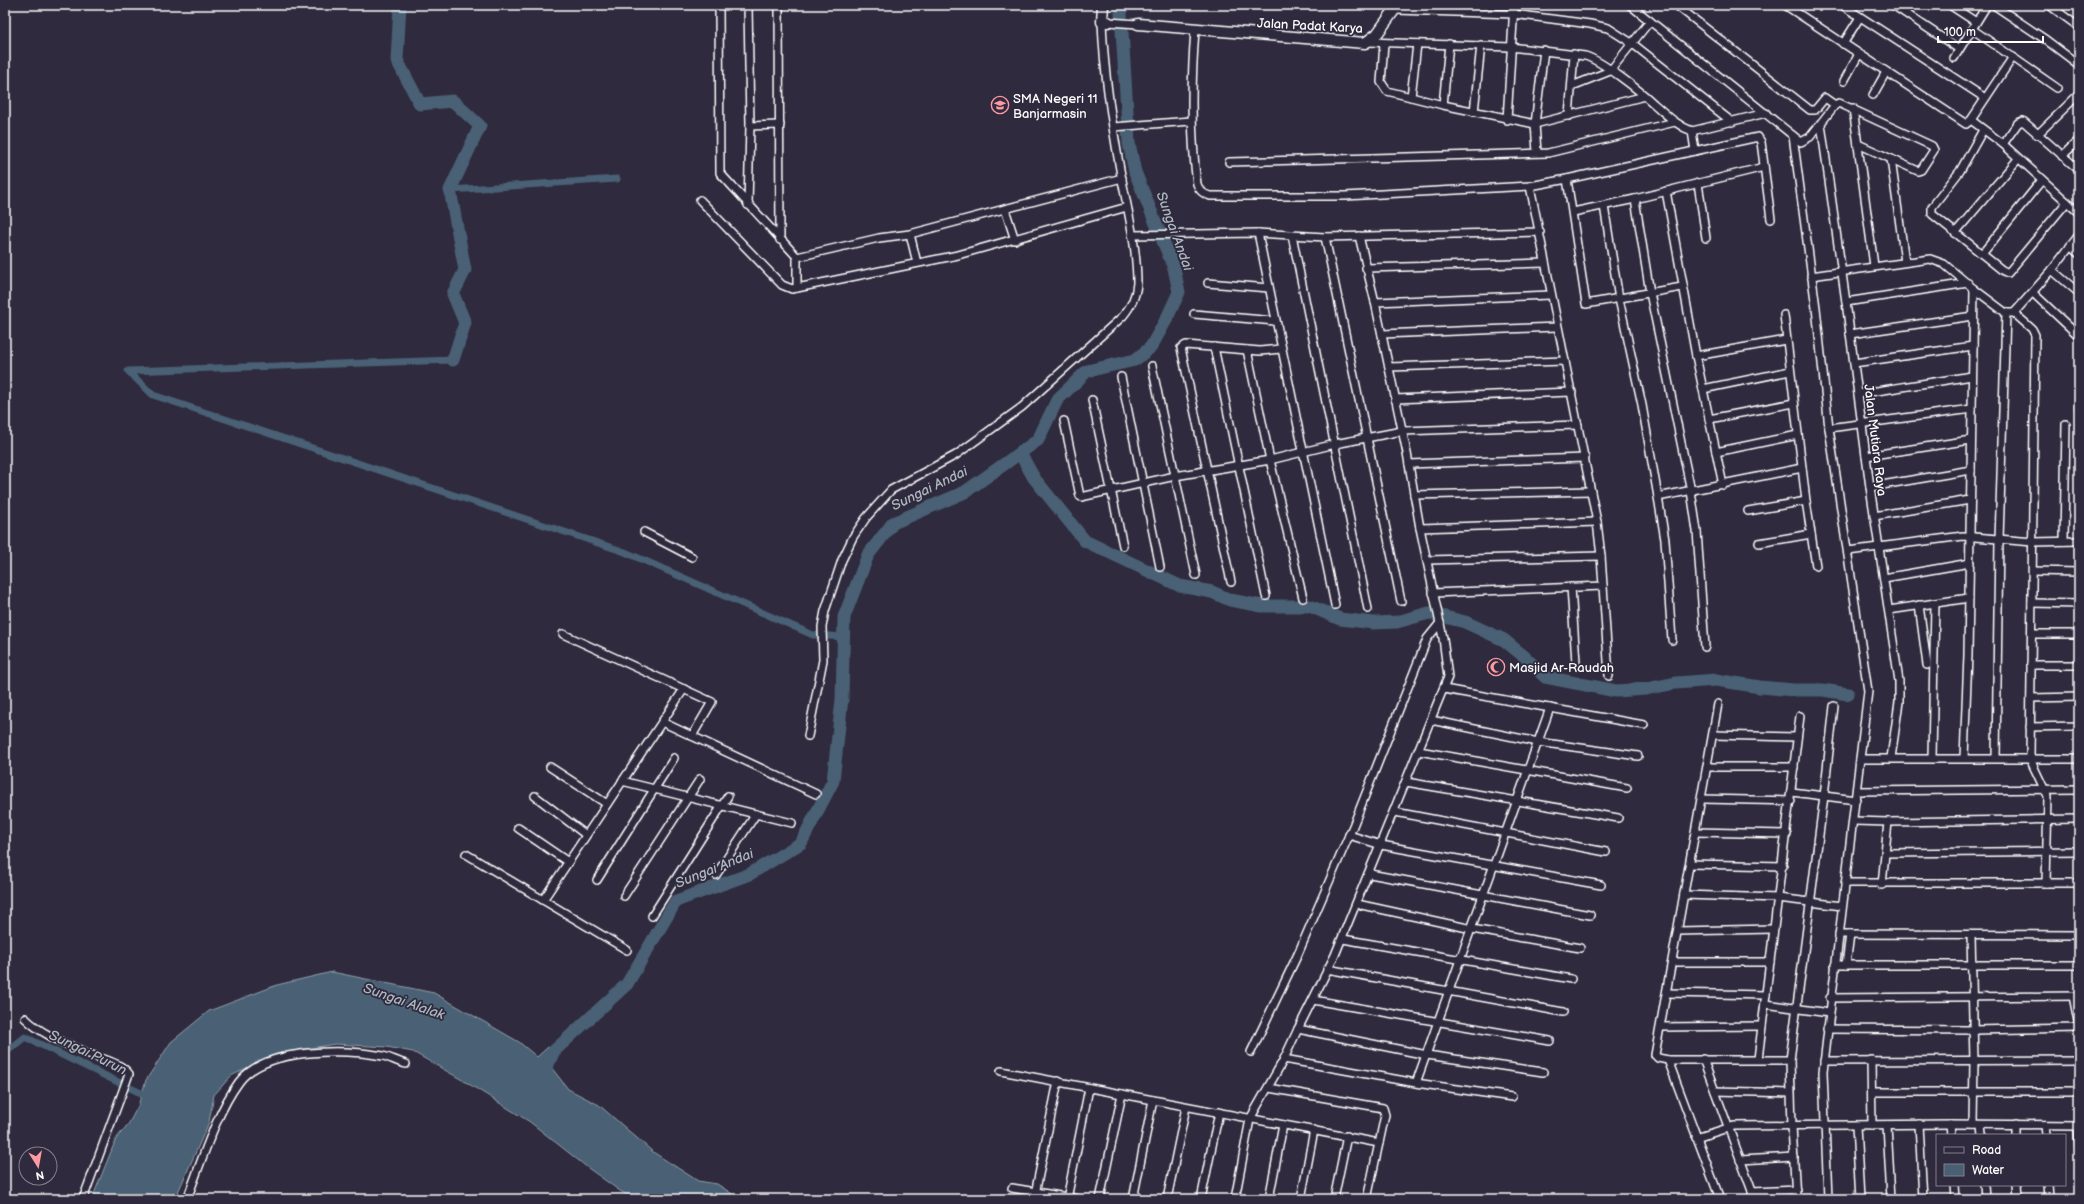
<svg xmlns="http://www.w3.org/2000/svg" width="2084" height="1204" font-family="'Balsamiq Sans',sans-serif">
	<style>
		.water { fill: #496074; stroke: #92a0ac }
		.lines { fill: none; stroke-linecap: round; stroke-linejoin: round }
		.canal { stroke: #496074; stroke-width: 7 }
		.river { stroke: #496074; stroke-width: 13 }
		.street-casing { stroke: #fff; stroke-width: 10 }
		.secondary-casing { stroke: #fff; stroke-width: 13 }
		.street { stroke: #2f2a3d; stroke-width: 7 }
		.secondary { stroke: #2f2a3d; stroke-width: 10 }
		.labels { text-anchor: middle; stroke-width: 3.5; stroke-linejoin: round; paint-order: stroke }
		.street-label { font-size: 13px; fill: #fff; stroke: #2f2a3d }
		.poi-label { font-size: 13px; fill: #fff; stroke: #2f2a3d; text-anchor: start }
		.water-label { font-size: 14px; font-style: italic; fill: #adb7c0; stroke: #2f2a3d }
	</style>
	<rect width="100%" height="100%" fill="#2f2a3d"/>
	<filter id="ink" filterUnits="userSpaceOnUse"><feTurbulence type="fractalNoise" baseFrequency=".025" numOctaves="2"/><feDisplacementMap in="SourceGraphic" scale="8" xChannelSelector="R" yChannelSelector="G"/><feConvolveMatrix kernelMatrix="1 2 1 2 8 2 1 2 1" color-interpolation-filters="sRGB"/></filter>
	<g filter="url(#ink)">
		<!-- water -->
		<polygon class="water" points="332,972 434,993 519,1042 537,1057 548,1047 554,1051 549,1059 551,1067 568,1089 599,1105 653,1152 698,1181 717,1184 740,1199 635,1199 620,1191 588,1168 530,1122 464,1081 413,1052 387,1047 335,1044 276,1054 231,1076 214,1095 209,1122 175,1199 92,1199 116,1139 129,1123 138,1106 146,1080 171,1042 209,1011 277,985"/>
		<g class="lines">
			<!-- canal -->
			<g class="canal">
				<polyline points="450,190 617,179"/>
				<polyline points="453,360 128,371 153,395 625,552 813,635 845,637"/>
				<polyline points="5,1053 25,1037 149,1097"/>
			</g>
			<!-- river -->
			<g class="river">
				<polyline points="400,5 397,60 420,104 453,101 480,126 450,190 465,270 453,294 465,323 453,360"/>
				<polyline points="1020,453 1034,478 1085,541 1180,586 1212,592 1230,600 1262,606 1310,606 1340,619 1374,623 1397,622 1429,613 1465,622 1504,640 1526,658 1545,677 1616,691 1646,689 1676,683 1716,680 1760,687 1794,690 1823,690 1848,694"/>
				<polyline points="543,1076 554,1051 627,984 676,901 750,874 801,843 833,781 842,699 844,617 868,555 893,523 965,492 1038,440 1057,400 1087,371 1135,360 1151,347 1167,318 1179,292 1174,268 1135,172 1129,143 1121,14 1122,5"/>
			</g>
			<defs>
				<g id="street">
					<polyline points="719,5 720,173 797,257 797,288"/>
					<polyline points="748,5 750,126 748,205"/>
					<polyline points="779,5 780,240"/>
					<polyline points="1630,5 1801,142 1810,137 1835,105 1839,103 1932,146 1934,150 1921,170 1918,171 1858,144"/>
					<polyline points="1676,5 1810,110 1815,110 1825,98 1835,105"/>
					<polyline points="1785,5 1966,124 1971,120 2013,57"/>
					<polyline points="1842,5 1985,98"/>
					<polyline points="1893,5 1959,49"/>
					<polyline points="1950,5 1976,22"/>
					<polyline points="1994,5 2046,40 2079,65"/>
					<polyline points="2049,5 2079,27"/>
					<polyline points="1396,10 1513,14 1590,24 1608,28 1633,44 1732,122"/>
					<polyline points="1108,22 1138,24"/>
					<polyline points="1972,29 2057,88"/>
					<path d="M1195 30C1191 82 1190 132 1197 184 1199 191 1203 194 1210 196H1345L1530 186 1567 179 1758 137 1761 142 1771 219"/>
					<path d="M1368 42 1511 47 1585 56C1601 60 1640 91 1654 104 1666 114 1677 126 1692 131L1766 113"/>
					<polyline points="1384,44 1381,82 1387,91 1443,105 1535,124 1645,96"/>
					<polyline points="1843,44 1860,17"/>
					<polyline points="1954,58 1987,5"/>
					<polyline points="1844,81 1859,54"/>
					<polyline points="1572,86 1610,71 1650,21"/>
					<polyline points="1873,95 1886,72"/>
					<polyline points="1411,97 1417,44"/>
					<polyline points="1443,105 1449,44"/>
					<polyline points="1853,108 1874,266"/>
					<polyline points="1474,112 1481,45"/>
					<polyline points="1569,116 1574,54"/>
					<polyline points="1507,120 1514,5"/>
					<polyline points="1971,120 2003,144 2079,213"/>
					<polyline points="1821,124 1846,302 1870,487 1899,681 1899,702 1891,758"/>
					<polyline points="750,126 780,125"/>
					<polyline points="1113,127 1191,121"/>
					<polyline points="1983,130 1960,171 1932,207 1932,214 2002,270 2008,273 2067,202"/>
					<polyline points="1692,131 1695,151"/>
					<polyline points="2037,135 2079,94"/>
					<polyline points="1793,136 1816,308 1829,428 1868,691 1823,1072 1828,1199"/>
					<polyline points="2003,144 2018,123 2023,121 2079,170"/>
					<polyline points="1537,152 1535,124 1544,50"/>
					<polyline points="2062,156 2079,140"/>
					<polyline points="1891,159 1905,262"/>
					<polyline points="1229,162 1548,153 1675,122"/>
					<polyline points="1567,179 1586,304 1682,287"/>
					<polyline points="1698,183 1706,238"/>
					<polyline points="1530,186 1597,522 1601,556 1609,676"/>
					<polyline points="1666,191 1696,356 1723,485"/>
					<polyline points="1635,199 1650,293 1691,491 1697,531 1705,647"/>
					<polyline points="700,200 782,285 792,289 958,255 1127,207"/>
					<polyline points="1604,206 1619,299 1642,405 1658,497 1665,540 1672,640"/>
					<polyline points="1005,209 1015,240"/>
					<polyline points="1573,212 1635,199 1764,167"/>
					<polyline points="1258,233 1335,605"/>
					<polyline points="1955,233 2018,159"/>
					<polyline points="910,234 917,263"/>
					<polyline points="1132,235 1258,233 1325,237 1540,232"/>
					<polyline points="1292,235 1368,609"/>
					<polyline points="1325,237 1401,601"/>
					<polyline points="2070,246 2079,254"/>
					<polyline points="1982,254 2042,180"/>
					<polyline points="797,257 879,238 910,234 1122,178"/>
					<polyline points="1366,268 1545,263"/>
					<polyline points="2052,270 2079,293"/>
					<polyline points="1811,276 1930,259 1944,264 1974,289 1968,655 1964,758"/>
					<polyline points="1208,283 1269,288"/>
					<polyline points="1974,289 2006,313 2014,313 2032,329 2035,335 2030,759 2048,797 2046,883"/>
					<polyline points="2033,293 2079,336"/>
					<polyline points="1375,302 1551,295"/>
					<polyline points="1846,302 1968,283"/>
					<polyline points="2014,313 2052,270 2079,235"/>
					<polyline points="1194,314 1275,321"/>
					<polyline points="1784,315 1806,501 1816,566"/>
					<polyline points="1382,334 1557,327"/>
					<polyline points="1850,334 1973,316"/>
					<polyline points="1214,347 1266,596"/>
					<polyline points="1247,350 1270,460 1303,598"/>
					<polyline points="1696,356 1786,340"/>
					<polyline points="1854,363 1973,346"/>
					<polyline points="1152,366 1196,575"/>
					<polyline points="1389,367 1565,361"/>
					<polyline points="1121,377 1160,567"/>
					<polyline points="2079,388 2079,408"/>
					<polyline points="1703,389 1790,371"/>
					<polyline points="1858,394 1972,376"/>
					<polyline points="1395,399 1572,392"/>
					<polyline points="1092,400 1123,546"/>
					<polyline points="1709,419 1794,403"/>
					<polyline points="1064,421 1080,496 1081,497 1175,476 1270,460 1335,444 1402,431 1578,425"/>
					<polyline points="1829,428 1972,409"/>
					<polyline points="1716,452 1798,435"/>
					<polyline points="1866,456 1971,440"/>
					<polyline points="1409,464 1585,458"/>
					<polyline points="1870,487 1971,470"/>
					<polyline points="1414,495 1591,491"/>
					<polyline points="1658,497 1802,468"/>
					<polyline points="1748,511 1806,501"/>
					<polyline points="1874,516 1970,500"/>
					<polyline points="1420,528 1597,522"/>
					<polyline points="644,532 692,557"/>
					<polyline points="2064,541 2066,424"/>
					<polyline points="1759,543 1811,534"/>
					<polyline points="1848,551 1963,536 2033,542 2079,541"/>
					<polyline points="1427,560 1601,556"/>
					<polyline points="2033,571 2079,572"/>
					<polyline points="1884,578 1970,563"/>
					<polyline points="1231,582 1181,348 1186,345 1260,351 1281,349"/>
					<polyline points="1571,587 1576,662"/>
					<polyline points="1433,593 1603,586"/>
					<polyline points="2032,603 2079,604"/>
					<polyline points="1919,605 1927,665"/>
					<polyline points="1889,610 1969,598"/>
					<polyline points="563,634 712,702 692,736"/>
					<polyline points="2032,634 2079,634"/>
					<polyline points="2031,665 2079,665"/>
					<polyline points="1444,689 1644,725"/>
					<polyline points="2031,698 2079,697"/>
					<polyline points="1718,704 1655,1055 1658,1058 1668,1060 1790,1060"/>
					<polyline points="1431,720 1538,742 1638,756"/>
					<polyline points="662,722 816,794"/>
					<polyline points="2030,727 2079,726"/>
					<polyline points="1713,735 1797,737"/>
					<path d="M808 736 823 660 822 627 825 611 842 560 853 537 866 518 891 490 956 455 1022 407 1123 316C1131 306 1136 297 1137 283 1137 248 1128 211 1121 175 1112 124 1104 74 1102 22"/>
					<polyline points="1419,751 1627,788"/>
					<polyline points="1932,758 1935,603"/>
					<polyline points="1996,758 1999,540 2006,313"/>
					<polyline points="1860,759 2079,759"/>
					<polyline points="550,767 607,804"/>
					<polyline points="1708,767 1794,767"/>
					<polyline points="622,781 792,823"/>
					<polyline points="1406,782 1618,818"/>
					<polyline points="1857,791 2079,789"/>
					<polyline points="1792,792 1856,800"/>
					<polyline points="535,796 586,835"/>
					<polyline points="1702,799 1791,801"/>
					<polyline points="1395,812 1606,852"/>
					<polyline points="1854,821 1888,822 2079,819"/>
					<polyline points="518,828 568,862"/>
					<polyline points="1696,832 1787,834"/>
					<polyline points="1349,835 1381,845 1601,885"/>
					<polyline points="1886,853 2079,851"/>
					<polyline points="466,854 627,950"/>
					<polyline points="1690,864 1783,866"/>
					<polyline points="1370,874 1590,915"/>
					<polyline points="716,875 756,814"/>
					<polyline points="597,880 674,758"/>
					<polyline points="1845,883 2079,883"/>
					<polyline points="1882,885 1888,822"/>
					<polyline points="1684,895 1778,898 1842,906"/>
					<polyline points="624,896 700,779"/>
					<polyline points="543,900 684,689"/>
					<polyline points="1357,904 1472,929 1580,948"/>
					<polyline points="652,916 728,796"/>
					<polyline points="1678,931 1774,929"/>
					<polyline points="1839,934 2079,935"/>
					<polyline points="1971,935 1974,1061 1973,1124"/>
					<polyline points="1343,939 1571,979"/>
					<polyline points="1673,962 1770,962"/>
					<polyline points="1835,965 2079,965"/>
					<polyline points="1846,965 1850,934"/>
					<polyline points="1327,969 1563,1012"/>
					<polyline points="1667,993 1766,995"/>
					<polyline points="2073,996 2079,1026"/>
					<polyline points="1830,998 2079,996"/>
					<polyline points="1313,1000 1550,1041"/>
					<polyline points="1765,1004 1829,1013"/>
					<path d="M25 1018C41 1034 66 1044 87 1053 100 1059 121 1062 129 1074L83 1199"/>
					<polyline points="1661,1027 1762,1026"/>
					<polyline points="1298,1029 1427,1055 1543,1072"/>
					<polyline points="1827,1029 1973,1030 2079,1028"/>
					<polyline points="1251,1052 1298,954 1353,826 1427,639 1440,623"/>
					<polyline points="1284,1059 1416,1083 1512,1097"/>
					<polyline points="1703,1059 1755,1199"/>
					<polyline points="1758,1059 1800,716"/>
					<polyline points="1668,1060 1720,1199"/>
					<polyline points="1871,1060 1872,1125"/>
					<polyline points="1824,1061 2079,1060"/>
					<polyline points="1001,1071 1379,1143"/>
					<polyline points="1416,1083 1550,708"/>
					<polyline points="1269,1088 1383,1108 1385,1115 1367,1199"/>
					<polyline points="1715,1091 1790,1093"/>
					<polyline points="1872,1092 2079,1092"/>
					<polyline points="1919,1124 1923,1199"/>
					<polyline points="1950,1124 1951,1135"/>
					<polyline points="2015,1124 2015,1135"/>
					<polyline points="1887,1125 1891,1199"/>
					<polyline points="1981,1125 1982,1135"/>
					<polyline points="2045,1125 2046,1135"/>
					<polyline points="2078,1125 2079,1144"/>
					<polyline points="1856,1126 1860,1199"/>
					<polyline points="1696,1138 1734,1126 1950,1124 2079,1125"/>
					<polyline points="1740,1160 1794,1157"/>
					<polyline points="1954,1185 1955,1199"/>
					<polyline points="1985,1185 1986,1199"/>
					<polyline points="2017,1185 2018,1199"/>
					<polyline points="2048,1185 2049,1199"/>
					<polyline points="1012,1188 1078,1199"/>
					<polyline points="1752,1192 1796,1190"/>
					<path d="M187 1199C201 1163 216 1113 239 1082 265 1047 345 1049 383 1056 391 1058 398 1062 406 1064"/>
					<polyline points="1034,1199 1058,1081"/>
					<polyline points="1067,1199 1089,1088"/>
					<polyline points="1100,1199 1122,1094"/>
					<polyline points="1133,1199 1153,1100"/>
					<polyline points="1167,1199 1186,1107"/>
					<polyline points="1201,1199 1219,1112"/>
					<polyline points="1235,1199 1250,1119 1284,1059 1298,1029 1335,955 1448,677 1443,638 1420,528 1407,453 1375,302 1359,236"/>
					<polyline points="1269,1199 1283,1125"/>
					<polyline points="1301,1199 1314,1130"/>
					<polyline points="1334,1199 1347,1136"/>
					<polyline points="1796,1199 1792,1126 1790,1060 1824,796 1834,706"/>
				</g>
				<g id="secondary">
					<polyline points="1103,5 1102,22 1108,22"/>
					<polyline points="1138,24 1365,43 1377,34 1398,5"/>
				</g>
			</defs>
			<!-- street casing -->
			<use href="#street" class="street-casing"/>
			<!-- secondary casing -->
			<use href="#secondary" class="secondary-casing"/>
			<!-- street -->
			<use href="#street" class="street"/>
			<!-- secondary -->
			<use href="#secondary" class="secondary"/>
		</g>
	</g>
	<!-- icons -->
	<defs>
		<symbol id="school-ring" viewBox="-11 -11 22 22"><circle r="9.5" fill="#2f2a3d" stroke="#ff9aa2" stroke-width="1.5"/><path d="M0-5L7-2L0 1L-7-2ZM-4 1L0 2.5L4 1V4Q0 6-4 4Z" fill="#ff9aa2"/></symbol>
		<symbol id="mosque-ring" viewBox="-11 -11 22 22"><circle r="9.5" fill="#2f2a3d" stroke="#ff9aa2" stroke-width="1.5"/><path d="M3.5-4.9A6 6 0 1 0 3.5 4.9A5 5 0 1 1 3.5-4.9Z" fill="#ff9aa2"/></symbol>
	</defs>
	<g fill-rule="evenodd">
		<use href="#school-ring" x="990" y="95" width="20" height="20"/>
		<use href="#mosque-ring" x="1486" y="657" width="20" height="20"/>
	</g>
	<g class="labels">
		<!-- street labels -->
		<g class="street-label">
			<text transform="translate(1310 25) rotate(3)" y="5">Jalan Padat Karya</text>
			<text transform="translate(1876 440) rotate(83)" y="5">Jalan Mutiara Raya</text>
		</g>
		<!-- poi labels -->
		<g class="poi-label">
			<text x="1013" y="103">SMA Negeri 11<tspan x="1013" dy="15">Banjarmasin</tspan></text>
			<text x="1509" y="672">Masjid Ar-Raudah</text>
		</g>
		<!-- water labels -->
		<g class="water-label">
			<text transform="translate(1175 231) rotate(70)" y="5">Sungai Andai</text>
			<text transform="translate(929 488) rotate(-26)" y="5">Sungai Andai</text>
			<text transform="translate(714 868) rotate(-22)" y="5">Sungai Andai</text>
			<text transform="translate(404 1001) rotate(19)" y="5">Sungai Alalak</text>
			<text transform="translate(88 1052) rotate(26)" y="5">Sungai Purun</text>
		</g>
	</g>
	<!-- margin -->
	<rect width="2084" height="1204" fill="none" stroke="#2f2a3d" stroke-width="20"/>
	<rect x="10" y="10" width="2064" height="1184" fill="none" stroke="#fff" stroke-width="1.5" filter="url(#ink)"/>
	<!-- legend -->
	<rect x="1936" y="1134" width="130" height="52" fill="#2f2a3d" stroke="#827f8b"/>
	<rect x="1944" y="1147" width="20" height="6" fill="#2f2a3d" stroke="#827f8b"/>
	<text x="1972" y="1154" font-size="12" fill="#ffffff">Road</text>
	<rect x="1944" y="1164" width="20" height="12" fill="#496074" stroke="#827f8b"/>
	<text x="1972" y="1174" font-size="12" fill="#ffffff">Water</text>
	<!-- north arrow -->
	<g transform="translate(38 1166) rotate(169)"><circle r="19" fill="#2f2a3d" stroke="#827f8b"/>
	<path d="M0-3L7 15L0 10L-7 15Z" fill="#ff9aa2"/>
	<text y="-6" font-size="11" font-weight="bold" text-anchor="middle" fill="#ffffff">N</text>
	</g>
	<!-- scale -->
	<path d="M1938 36v6h105v-6" fill="none" stroke="#ffffff" stroke-width="2"/>
	<text x="1944" y="36" font-size="12" fill="#ffffff" stroke="#2f2a3d" stroke-width="3" paint-order="stroke">100 m</text>
</svg>
